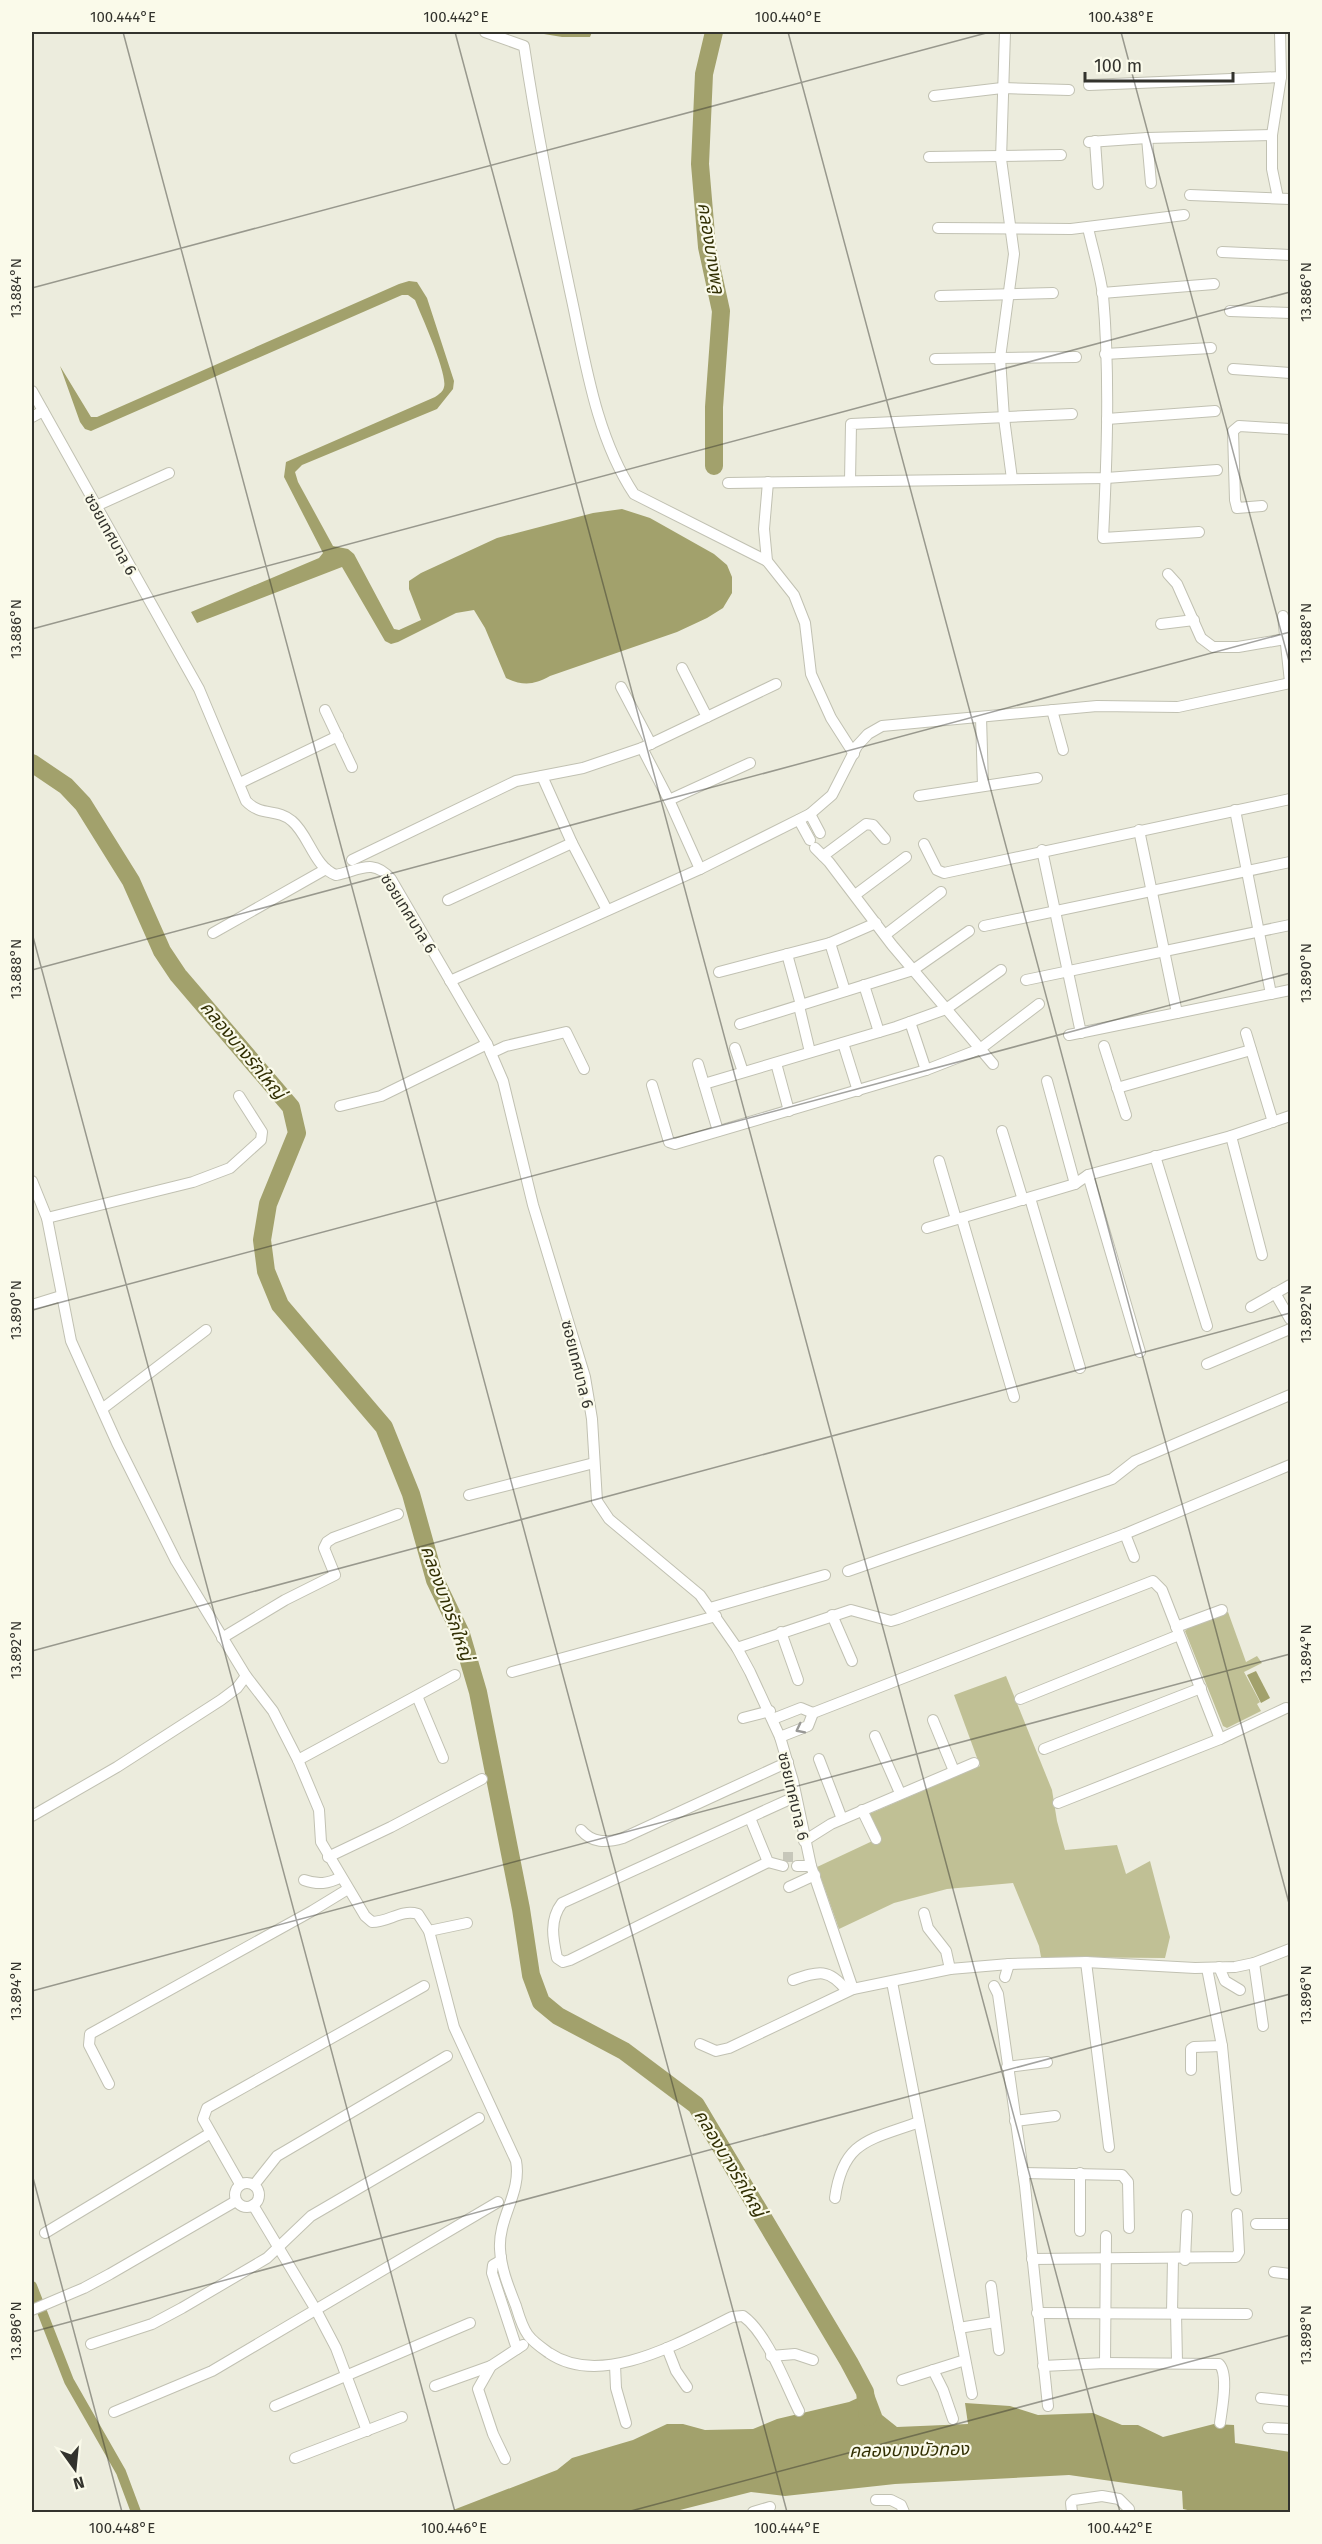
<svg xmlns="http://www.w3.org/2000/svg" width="1322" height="2544" font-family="'Fira Sans','Noto Sans Thai',sans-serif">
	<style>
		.green { fill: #c0c095 }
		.water { fill: #a2a16c }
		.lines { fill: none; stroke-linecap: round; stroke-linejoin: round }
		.canal { stroke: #a2a16c; stroke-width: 10 }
		.river { stroke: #a2a16c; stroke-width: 18 }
		.minor-tunnel { stroke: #c7c7ba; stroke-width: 10; stroke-dasharray: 10 5; stroke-linecap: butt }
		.minor-casing { stroke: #c1c1b2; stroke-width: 12 }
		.minor { stroke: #fff; stroke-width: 10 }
		.oneway { stroke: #999996 }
		.ticks { fill: none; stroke: #33332d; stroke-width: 1.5; stroke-opacity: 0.45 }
		.labels { text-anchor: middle; stroke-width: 4.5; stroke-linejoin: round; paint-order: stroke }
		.street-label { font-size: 16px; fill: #33332d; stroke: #fafaea }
		.water-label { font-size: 18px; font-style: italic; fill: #312f03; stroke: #fafaea }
		.neatline { fill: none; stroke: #33332d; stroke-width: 2 }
		.ticks-label { font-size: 15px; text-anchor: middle; fill: #33332d }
	</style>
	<rect width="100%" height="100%" fill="#ececdd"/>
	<!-- green -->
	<g class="green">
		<polygon points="1228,1612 1246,1662 1257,1656 1262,1663 1244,1672 1260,1702 1257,1704 1261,1711 1227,1728 1223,1726 1185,1631 1189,1627"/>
		<polygon points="1006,1676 1052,1790 1057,1821 1065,1850 1117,1845 1126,1874 1150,1861 1170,1937 1165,1958 1041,1957 1039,1946 1013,1883 947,1889 894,1903 839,1929 817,1867 881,1837 869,1814 980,1766 954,1695"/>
	</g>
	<!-- water -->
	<g class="water">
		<polygon points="532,32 592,32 590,37 562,37"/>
		<path d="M409 281 417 282 427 298 454 381 453 389 437 409 302 465 295 472 298 482 333 546 348 549 354 554 394 629 399 630 421 620 409 589V581L421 573 497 538 593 513 622 509 650 518 714 554 727 565 732 577V593L723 608 707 618 677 632 550 676C534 685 523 686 506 678L485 628 474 610 456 613 398 642 391 644 385 641 342 567 197 623 191 612 319 558 323 553 284 477 286 462 435 397C439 394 443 392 444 387 448 374 421 315 415 300L408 295H402L91 431 85 429 80 422 60 366 91 417H97L399 284Z"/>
		<polygon points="1256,1671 1270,1698 1261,1703 1247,1675"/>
		<polygon points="873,2391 882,2415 897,2427 968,2424 965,2403 1010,2406 1038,2415 1093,2413 1122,2425 1138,2425 1163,2437 1214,2424 1234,2425 1235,2443 1290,2452 1290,2512 1196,2512 1183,2509 1182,2491 1069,2475 895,2484 785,2496 751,2492 672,2512 448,2512 557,2470 572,2458 633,2440 667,2424 683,2424 705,2430 753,2429 777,2419 849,2402"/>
	</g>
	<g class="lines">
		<!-- canal -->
		<polyline class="canal" points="32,2286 69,2381 121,2472 136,2512"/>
		<!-- river -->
		<g class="river">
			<polyline points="714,466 714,407 721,311 707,247 700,164 704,74 714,32"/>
			<polyline points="32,763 66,786 83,804 131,881 162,951 178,975 291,1107 297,1133 268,1204 262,1240 266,1271 280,1305 384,1427 411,1494 435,1580 461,1634 478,1692 521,1909 531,1975 541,2002 558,2016 624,2051 696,2105 849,2362 865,2392 868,2417"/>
		</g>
		<!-- minor-tunnel -->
		<polyline class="minor-tunnel" points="783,1857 795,1857"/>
		<defs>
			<g id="minor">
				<path d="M485 32 524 46C536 128 553 210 570 291 585 359 595 435 634 494L767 561"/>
				<polyline points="1005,32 1001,159 1014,254 1000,358 1004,418 1012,479"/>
				<polyline points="1089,85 1281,77"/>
				<polyline points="934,96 1002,88 1069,90"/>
				<polyline points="1147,138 1151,183"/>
				<polyline points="1095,141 1098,184"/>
				<polyline points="1089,142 1147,138 1272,135"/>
				<polyline points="929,157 1061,155"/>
				<polyline points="1190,195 1290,199"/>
				<polyline points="1278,198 1272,169 1272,135 1281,77 1280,32"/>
				<polyline points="938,228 1071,229 1184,215"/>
				<path d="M1088 228C1093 250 1100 273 1103 295 1110 376 1107 458 1103 538L1199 532"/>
				<polyline points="1222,252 1290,255"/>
				<polyline points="1102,293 1214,284"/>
				<polyline points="940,296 1053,293"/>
				<polyline points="1230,311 1290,313"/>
				<polyline points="1105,354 1211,348"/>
				<polyline points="935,359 1076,357"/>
				<polyline points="1233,369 1290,373"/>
				<path d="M32 391 199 689 246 801C261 817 277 808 292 821 309 835 314 867 336 875 360 870 373 858 391 879L487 1044 503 1081 533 1205 585 1377 592 1419 597 1501 609 1519 700 1595 737 1648 750 1672 780 1737 793 1781 811 1866 853 1989"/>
				<polyline points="32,417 43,411"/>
				<polyline points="1107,419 1215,411"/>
				<polyline points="850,481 851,424 1072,414"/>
				<polyline points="768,482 764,529 767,561 794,595 805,623 811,674 831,718 854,754"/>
				<polyline points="728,483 1106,478 1217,470"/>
				<polyline points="96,506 169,473"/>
				<polyline points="1262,506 1237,508 1235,500 1233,431 1239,426 1290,429"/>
				<polyline points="1168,574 1177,584 1201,638 1213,647 1238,647 1285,639"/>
				<polyline points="1283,616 1290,682"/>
				<polyline points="1161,624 1194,620"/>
				<polyline points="682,668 707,717"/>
				<polyline points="621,687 651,744"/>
				<polyline points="325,710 352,767"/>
				<polyline points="1052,710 1063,750"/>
				<polyline points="981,717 983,786"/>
				<polyline points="642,748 669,800 700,869"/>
				<polyline points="542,776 572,843 607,910"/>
				<polyline points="240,783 338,736"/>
				<polyline points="919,796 1037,778"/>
				<polyline points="669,800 750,763"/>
				<polyline points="1235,810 1271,994"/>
				<polyline points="810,814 820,833"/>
				<polyline points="799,820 810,840"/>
				<polyline points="1139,830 1177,1013"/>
				<polyline points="924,844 937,870 944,873 1290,799"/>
				<polyline points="815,848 829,862 892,945 993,1064"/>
				<polyline points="1042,850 1081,1033"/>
				<polyline points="823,856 866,824 873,825 885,839"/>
				<polyline points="352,860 516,781 583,768 642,748 776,684"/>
				<polyline points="855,895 906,857"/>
				<polyline points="448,900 572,843"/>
				<polyline points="984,926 1290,862"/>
				<polyline points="213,933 326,869"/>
				<polyline points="885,935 941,892"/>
				<polyline points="830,943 845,991"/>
				<polyline points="787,954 801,1005"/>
				<polyline points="719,972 830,943 876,923"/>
				<polyline points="1026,980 1290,925"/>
				<polyline points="450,981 700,869 810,814 832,795 857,746 868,734 882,726 1097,706 1178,707 1290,683"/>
				<polyline points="864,985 879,1032"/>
				<polyline points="799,1006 810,1052"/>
				<polyline points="910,1022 926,1070"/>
				<polyline points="740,1024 913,970 969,931"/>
				<polyline points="1246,1033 1273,1122"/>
				<polyline points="1069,1035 1290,990"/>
				<polyline points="843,1043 858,1091"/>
				<polyline points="1104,1046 1126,1115"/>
				<polyline points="735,1048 743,1072"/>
				<polyline points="491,1053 506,1046 566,1032 584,1069"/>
				<polyline points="776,1063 789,1111"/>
				<polyline points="698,1064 718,1131"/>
				<polyline points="1047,1081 1075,1184"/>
				<polyline points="704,1084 896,1027 946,1009 1001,970"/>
				<polyline points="652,1085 669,1142 675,1144 926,1070 980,1049 1039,1004"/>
				<polyline points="1117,1088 1251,1050"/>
				<polyline points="340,1106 381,1096 487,1044"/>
				<polyline points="1002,1131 1023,1200"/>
				<polyline points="1231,1136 1262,1255"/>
				<polyline points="1155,1156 1207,1326"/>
				<polyline points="939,1161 956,1219"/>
				<polyline points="1088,1175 1140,1352"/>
				<polyline points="32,1181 47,1218 71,1341 117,1443 176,1561 246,1676 237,1688 221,1700 117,1767 32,1816"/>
				<polyline points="1030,1198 1080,1368"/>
				<polyline points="47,1218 193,1182 230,1168 261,1140 262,1132 239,1096"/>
				<polyline points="962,1219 1014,1397"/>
				<polyline points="927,1228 1075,1184 1088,1175 1231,1136 1290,1116"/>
				<polyline points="1275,1293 1290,1319"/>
				<polyline points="32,1305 61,1296"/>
				<polyline points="1251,1307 1290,1285"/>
				<polyline points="1207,1364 1290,1329"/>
				<polyline points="102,1409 206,1330"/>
				<polyline points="469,1495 594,1463"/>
				<polyline points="1125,1534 1134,1557"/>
				<polyline points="848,1571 1112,1479 1135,1461 1290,1395"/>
				<polyline points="710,1608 825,1575"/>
				<polyline points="832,1615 852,1661"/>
				<polyline points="1176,1627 1222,1610"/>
				<polyline points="781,1632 798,1680"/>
				<polyline points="222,1638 285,1600 335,1575 324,1548 327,1542 333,1538 398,1514"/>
				<polyline points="737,1648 851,1610 891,1621 898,1619 1125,1534 1290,1465"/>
				<polyline points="512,1672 716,1616"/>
				<path d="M246 1676 273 1711 298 1760 319 1810 321 1842 365 1916 372 1922C389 1922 401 1909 418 1914L429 1931 454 2027 516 2161C522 2192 498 2218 500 2249 501 2269 509 2288 516 2306 519 2316 522 2327 528 2335 533 2342 542 2348 549 2353 602 2389 682 2341 732 2317L743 2316C767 2333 785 2383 799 2411"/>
				<polyline points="417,1696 443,1758"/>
				<polyline points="1020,1699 1179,1635"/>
				<polyline points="813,1713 1153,1581 1162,1590 1220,1739"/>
				<polyline points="743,1718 770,1711"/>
				<polyline points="773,1719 801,1708 813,1713"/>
				<polyline points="933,1720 954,1771"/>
				<polyline points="875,1736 900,1793"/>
				<polyline points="780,1737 808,1726 813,1713"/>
				<polyline points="1044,1749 1201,1688"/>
				<polyline points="819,1759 842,1819"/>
				<polyline points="298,1760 455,1675"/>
				<polyline points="1058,1803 1220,1739 1286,1708"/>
				<polyline points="862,1810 876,1839"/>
				<polyline points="750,1818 768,1862 783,1866"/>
				<path d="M581 1830C592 1843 606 1843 623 1838L788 1762"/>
				<polyline points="804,1841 831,1824 974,1763"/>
				<polyline points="328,1857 391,1827 482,1779"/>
				<path d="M768 1862 570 1960 563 1962 557 1958C553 1939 549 1920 562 1903L788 1800"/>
				<polyline points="797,1866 811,1866"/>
				<path d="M304 1880C318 1885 328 1884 341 1877"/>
				<polyline points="789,1887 815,1875"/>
				<polyline points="924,1913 928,1928 946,1951 950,1969"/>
				<polyline points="429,1931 467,1923"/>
				<polyline points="1086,1962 1109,2147"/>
				<polyline points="1254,1963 1263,2026"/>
				<polyline points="1219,1967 1225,1981 1240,1990"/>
				<polyline points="1207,1968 1222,2046 1236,2190"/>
				<polyline points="1005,1977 1009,1964"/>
				<path d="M793 1980C819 1971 829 1968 847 1991"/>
				<polyline points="892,1982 972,2394"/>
				<polyline points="994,1986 998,1994 1025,2186 1048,2406"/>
				<polyline points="700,2044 716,2051 729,2048 853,1989 950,1969 1009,1964 1086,1962 1195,1968 1235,1967 1254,1963 1290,1949"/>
				<polyline points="1007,2067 1047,2062"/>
				<polyline points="1191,2070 1191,2049 1194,2047 1222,2046"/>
				<polyline points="109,2084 89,2045 90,2034 312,1911 348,1889"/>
				<polyline points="1015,2121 1055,2116"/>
				<polyline points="1023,2173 1122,2175 1128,2182 1129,2228"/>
				<polyline points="1080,2173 1080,2231"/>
				<circle cx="247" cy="2195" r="12"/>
				<polyline points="240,2184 203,2119 207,2108 424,1986"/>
				<polyline points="254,2185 277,2156 447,2056"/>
				<path d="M835 2198C843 2140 870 2140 919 2122"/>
				<polyline points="253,2205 316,2310 336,2348 367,2431"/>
				<polyline points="1256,2224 1290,2224"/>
				<polyline points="45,2233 209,2134"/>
				<polyline points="501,2257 500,2261 493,2265 492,2273 517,2349"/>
				<polyline points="1032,2259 1236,2257 1239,2252 1237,2214"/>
				<polyline points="1185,2260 1187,2215"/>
				<polyline points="1274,2272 1290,2274"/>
				<polyline points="991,2286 999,2350"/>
				<polyline points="32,2310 84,2288 110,2274 236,2201"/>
				<polyline points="1037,2313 1247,2314"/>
				<polyline points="1172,2313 1173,2259"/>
				<polyline points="1176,2313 1177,2362"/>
				<polyline points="959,2328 995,2322"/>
				<polyline points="91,2344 152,2324 182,2308 267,2258 311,2216 479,2118"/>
				<polyline points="667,2348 676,2371 687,2387"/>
				<polyline points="771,2356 795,2354 813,2360"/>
				<polyline points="1105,2363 1106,2236"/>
				<polyline points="615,2365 616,2388 626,2423"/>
				<path d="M1043 2366 1105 2363 1219 2364C1229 2374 1222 2408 1220 2423"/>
				<polyline points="933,2370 943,2390 953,2419"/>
				<polyline points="902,2380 965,2360"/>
				<polyline points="435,2386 491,2366"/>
				<polyline points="1261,2398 1290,2401"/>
				<polyline points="275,2406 470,2323"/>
				<polyline points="114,2412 212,2371 498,2202"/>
				<polyline points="1268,2428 1290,2429"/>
				<polyline points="295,2458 402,2417"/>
				<polyline points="505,2459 493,2434 478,2389 491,2366 523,2345"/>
				<polyline points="876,2500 891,2500 901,2505 904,2512"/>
				<polyline points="753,2512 770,2507"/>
				<polyline points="1072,2512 1071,2503 1074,2500 1102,2496 1119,2499 1129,2509"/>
			</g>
		</defs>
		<!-- minor casing -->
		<use href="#minor" class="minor-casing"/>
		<!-- minor -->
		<use href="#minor" class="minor"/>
	</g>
	<!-- one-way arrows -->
	<defs><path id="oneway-chevron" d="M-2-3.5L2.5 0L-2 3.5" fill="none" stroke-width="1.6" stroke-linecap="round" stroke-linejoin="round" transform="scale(1.5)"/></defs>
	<use class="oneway" href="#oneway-chevron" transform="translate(800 1729) rotate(153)"/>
	<!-- ticks -->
	<path class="ticks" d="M123 32 787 2512M455 32 1120 2512M788 32 1290 1907M1121 32 1290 665M32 288 990 32M32 629 1290 292M32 933 455 2512M32 970 1290 632M32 1310 1290 973M32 1651 1290 1313M32 1991 1290 1654M32 2174 122 2512M32 2332 1290 1994M627 2512 1290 2335"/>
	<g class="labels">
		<!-- street labels -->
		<g class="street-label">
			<text transform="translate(111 534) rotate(61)" y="6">ซอยเทศบาล 6</text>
			<text transform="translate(409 913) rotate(58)" y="6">ซอยเทศบาล 6</text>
			<text transform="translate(578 1364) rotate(76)" y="6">ซอยเทศบาล 6</text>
			<text transform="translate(794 1796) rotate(77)" y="6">ซอยเทศบาล 6</text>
		</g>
		<!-- water labels -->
		<g class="water-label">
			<text transform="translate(711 248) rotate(81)" y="6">คลองบางพลู</text>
			<text transform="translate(243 1050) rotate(50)" y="6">คลองบางรักใหญ่</text>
			<text transform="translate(447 1603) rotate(70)" y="6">คลองบางรักใหญ่</text>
			<text transform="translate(730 2163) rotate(59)" y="6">คลองบางรักใหญ่</text>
			<text transform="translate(909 2450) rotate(-1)" y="6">คลองบางบัวทอง</text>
		</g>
	</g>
	<!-- border -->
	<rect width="1322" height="2544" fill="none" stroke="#fafaea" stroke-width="66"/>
	<!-- north arrow -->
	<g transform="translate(75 2469) rotate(165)" stroke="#fafaea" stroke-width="4.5" paint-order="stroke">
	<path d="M0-4.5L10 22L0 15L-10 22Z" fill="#33332d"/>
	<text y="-9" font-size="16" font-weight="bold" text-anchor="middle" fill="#33332d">N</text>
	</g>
	<!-- scale -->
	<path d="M1085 72v9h148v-9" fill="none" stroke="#33332d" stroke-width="3"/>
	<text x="1094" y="72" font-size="18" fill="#33332d" stroke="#fafaea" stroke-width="4.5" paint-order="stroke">100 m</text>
	<rect x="33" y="33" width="1256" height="2478" class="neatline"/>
	<g class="ticks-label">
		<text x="123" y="22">100.444°E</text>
		<text x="456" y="22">100.442°E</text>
		<text x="788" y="22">100.440°E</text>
		<text x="1121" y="22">100.438°E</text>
		<text transform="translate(16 288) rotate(-90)" y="5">13.884°N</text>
		<text transform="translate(1306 292) rotate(-90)" y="5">13.886°N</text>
		<text transform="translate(16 629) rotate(-90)" y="5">13.886°N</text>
		<text transform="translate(1306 633) rotate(-90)" y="5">13.888°N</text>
		<text transform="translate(16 969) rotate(-90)" y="5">13.888°N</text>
		<text transform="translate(1306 973) rotate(-90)" y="5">13.890°N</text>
		<text transform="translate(16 1310) rotate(-90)" y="5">13.890°N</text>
		<text transform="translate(1306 1314) rotate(-90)" y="5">13.892°N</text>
		<text transform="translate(16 1650) rotate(-90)" y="5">13.892°N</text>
		<text transform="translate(1306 1654) rotate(-90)" y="5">13.894°N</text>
		<text transform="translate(16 1991) rotate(-90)" y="5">13.894°N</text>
		<text transform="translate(1306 1995) rotate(-90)" y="5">13.896°N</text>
		<text transform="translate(16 2331) rotate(-90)" y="5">13.896°N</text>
		<text transform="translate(1306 2335) rotate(-90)" y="5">13.898°N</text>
		<text x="122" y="2533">100.448°E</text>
		<text x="454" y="2533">100.446°E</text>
		<text x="787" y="2533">100.444°E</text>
		<text x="1120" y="2533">100.442°E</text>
	</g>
</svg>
